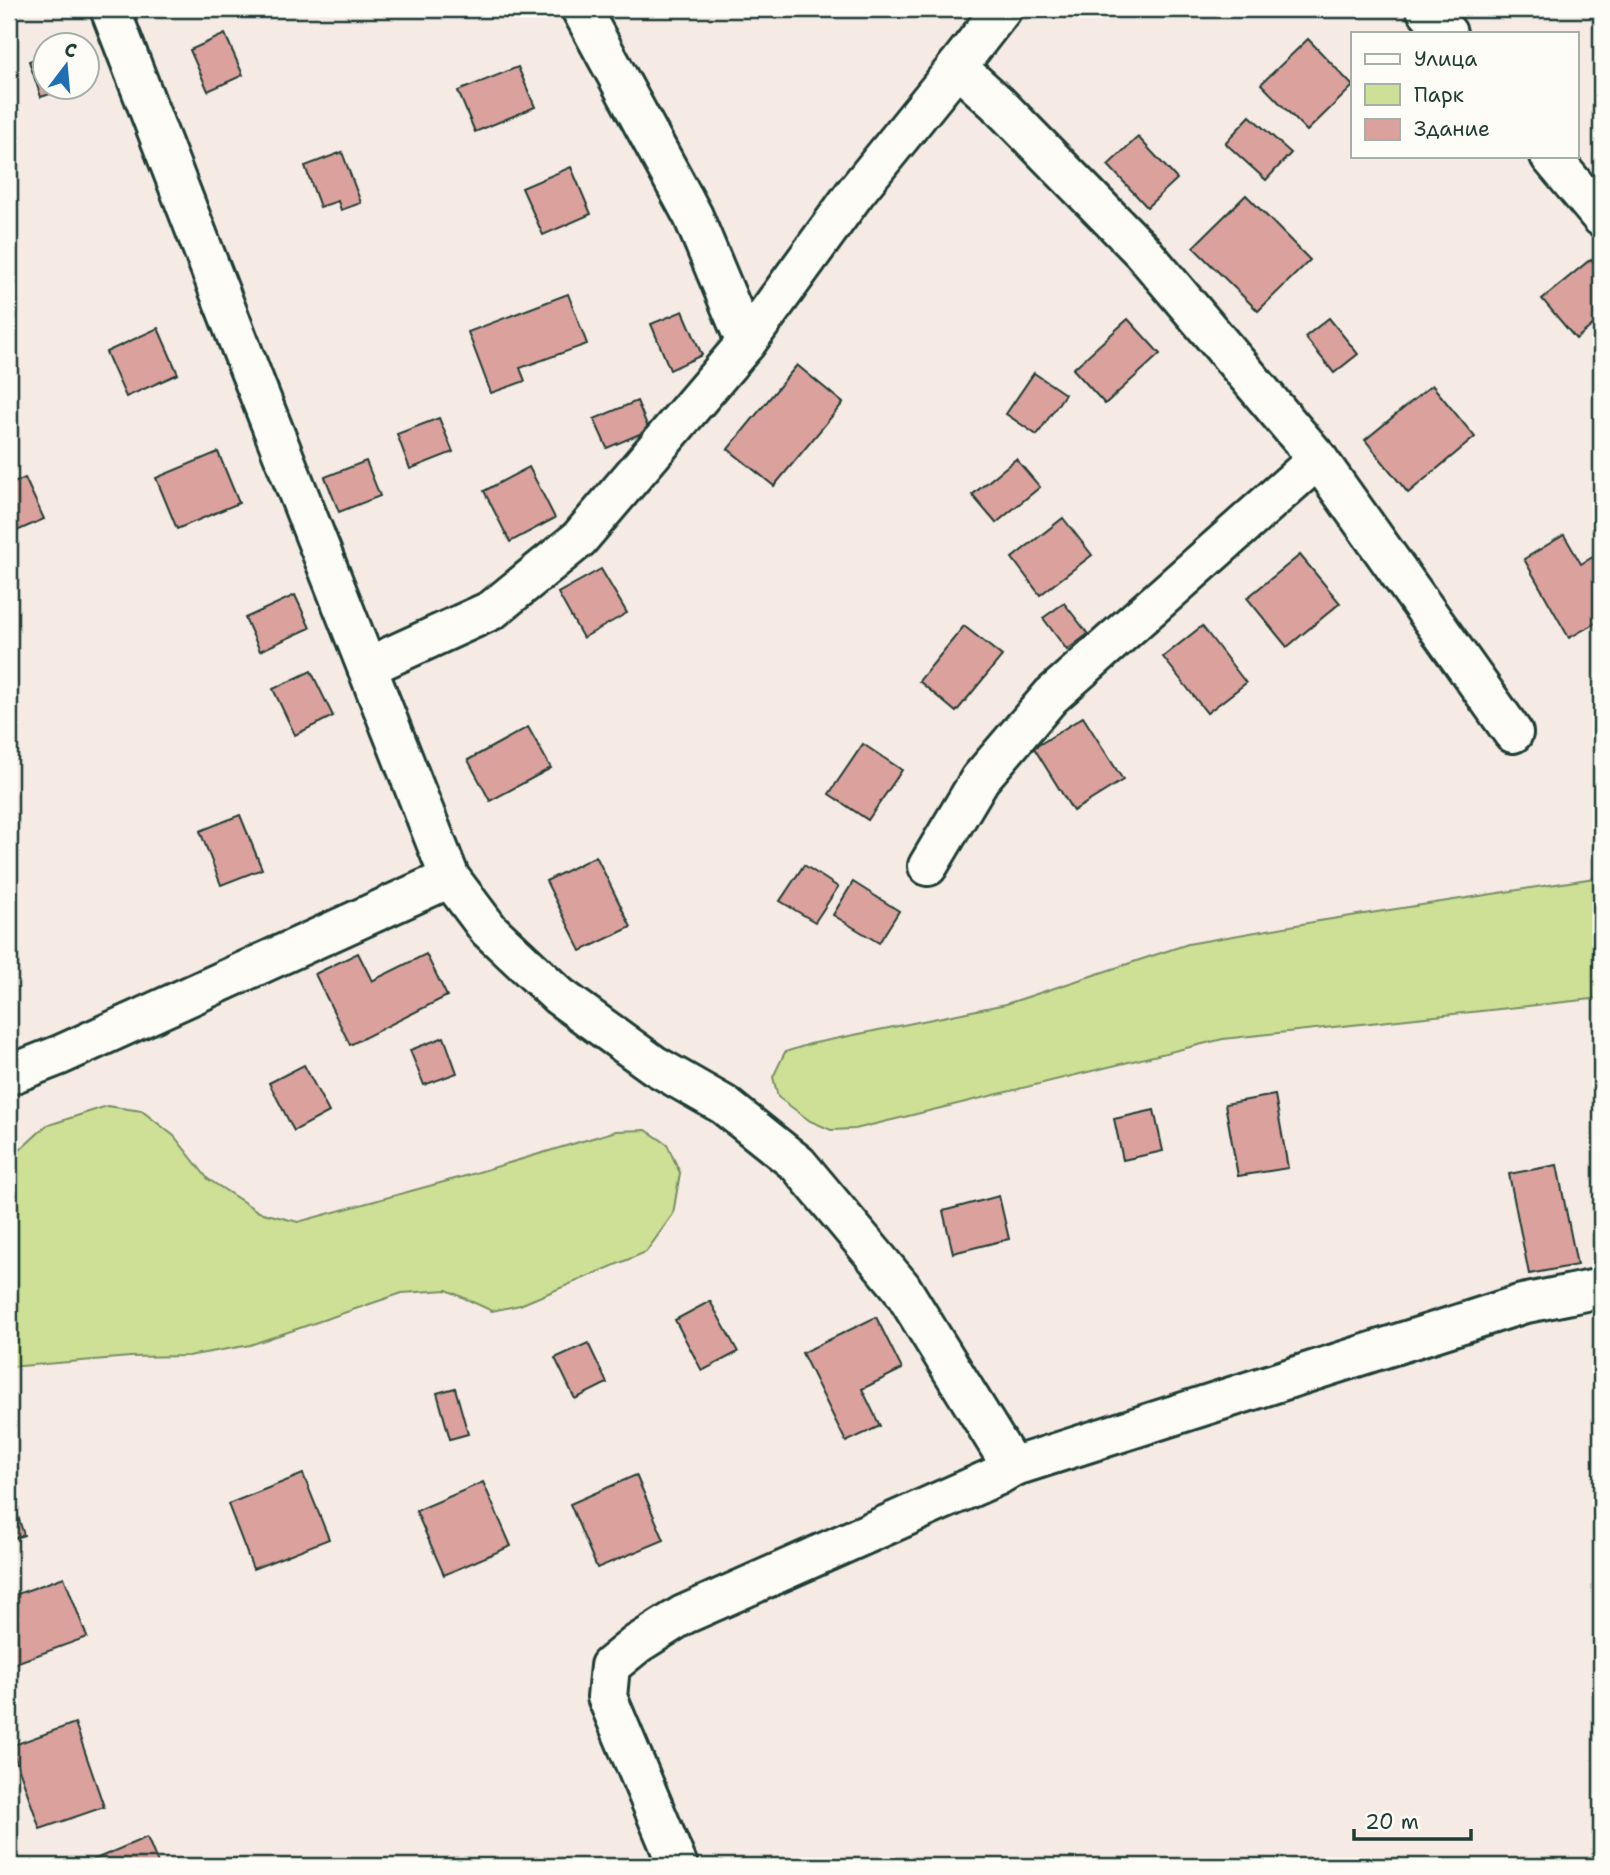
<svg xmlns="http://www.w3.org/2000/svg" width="1610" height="1875" font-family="'Shantell Sans',sans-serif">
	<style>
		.green { fill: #cee095; stroke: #768e64; stroke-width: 2 }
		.building { fill: #dba19d; stroke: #1f3d34; stroke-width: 2 }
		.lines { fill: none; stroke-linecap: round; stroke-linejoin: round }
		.minor-casing { stroke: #1f3d34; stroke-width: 44 }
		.minor { stroke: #fdfcf7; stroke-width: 38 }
	</style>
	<rect width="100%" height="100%" fill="#f6eae5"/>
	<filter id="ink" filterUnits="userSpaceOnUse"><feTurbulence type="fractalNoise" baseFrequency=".0143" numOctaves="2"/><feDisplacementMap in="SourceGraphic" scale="14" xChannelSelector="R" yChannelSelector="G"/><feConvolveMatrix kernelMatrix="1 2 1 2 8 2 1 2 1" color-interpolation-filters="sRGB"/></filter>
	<g filter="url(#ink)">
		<!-- green -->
		<g class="green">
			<polygon points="1601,877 1601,998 1223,1039 855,1129 831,1130 810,1121 778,1097 773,1077 785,1052 810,1044 1006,1004 1188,944 1319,921"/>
			<polygon points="107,1106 142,1111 174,1136 208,1179 259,1212 298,1222 462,1177 616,1131 646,1130 667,1144 680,1173 673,1214 646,1252 520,1305 492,1311 447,1290 402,1293 250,1345 188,1356 130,1357 9,1367 9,1160 46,1126"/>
		</g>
		<!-- building -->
		<g class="building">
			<polygon points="225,34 243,75 208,91 190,50"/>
			<polygon points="1308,39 1353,86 1307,131 1261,84"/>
			<polygon points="46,55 46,88 68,88 41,97 29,61"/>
			<polygon points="518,67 535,107 475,132 458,91"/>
			<polygon points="1250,116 1291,153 1266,180 1225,143"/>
			<polygon points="1138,137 1177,179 1147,207 1108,165"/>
			<polygon points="342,152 361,203 341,210 338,201 320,207 305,166"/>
			<polygon points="571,167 591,214 543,235 522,188"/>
			<polygon points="1246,195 1310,260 1258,311 1193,247"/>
			<polygon points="1591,259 1601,271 1601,318 1576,339 1542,299"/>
			<polygon points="568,294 587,344 520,368 525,381 491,393 468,332"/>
			<polygon points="683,311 702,355 670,370 651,324"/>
			<polygon points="1329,318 1358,354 1334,373 1305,337"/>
			<polygon points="1128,319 1160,354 1105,404 1073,369"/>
			<polygon points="158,328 178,374 126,397 106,352"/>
			<polygon points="797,365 843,403 774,486 728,449"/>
			<polygon points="1034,373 1065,394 1037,435 1006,414"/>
			<polygon points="1432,385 1475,437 1408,493 1365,440"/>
			<polygon points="637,401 649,430 607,448 594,419"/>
			<polygon points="439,418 453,452 410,469 397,434"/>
			<polygon points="218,452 239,503 177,529 156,478"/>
			<polygon points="1016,459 1040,487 996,523 972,495"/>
			<polygon points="366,461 380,496 339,512 325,477"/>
			<polygon points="529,467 555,518 510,542 484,491"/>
			<polygon points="25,478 44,519 10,534 9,485"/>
			<polygon points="1063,518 1092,555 1040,595 1012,558"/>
			<polygon points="1564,535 1581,564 1598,554 1601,560 1601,620 1569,638 1524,559"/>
			<polygon points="1300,555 1340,603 1287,647 1247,598"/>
			<polygon points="601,569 627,613 583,638 558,593"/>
			<polygon points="295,595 310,628 260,651 245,618"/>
			<polygon points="1064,603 1088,634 1067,650 1043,618"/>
			<polygon points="964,626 1002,656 956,712 919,681"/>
			<polygon points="1202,626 1246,683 1207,713 1163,657"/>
			<polygon points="311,671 333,716 295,735 273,689"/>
			<polygon points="1083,717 1123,780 1073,811 1034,748"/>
			<polygon points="528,727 551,768 490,801 468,760"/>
			<polygon points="863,744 902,770 868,820 829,794"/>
			<polygon points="240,815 262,869 221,885 200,831"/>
			<polygon points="596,856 631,927 581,951 546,881"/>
			<polygon points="804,865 838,887 815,922 780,901"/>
			<polygon points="853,882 899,911 879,943 833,915"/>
			<polygon points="358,953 372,981 426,954 447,996 350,1045 315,974"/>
			<polygon points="444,1037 457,1073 424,1085 410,1050"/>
			<polygon points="304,1065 329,1112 294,1131 269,1083"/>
			<polygon points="1275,1095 1288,1168 1238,1176 1225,1104"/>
			<polygon points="1154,1110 1163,1151 1123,1160 1114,1119"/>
			<polygon points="1557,1165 1577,1265 1529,1274 1509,1174"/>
			<polygon points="999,1196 1009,1239 953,1253 943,1211"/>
			<polygon points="710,1301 738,1352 702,1371 675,1320"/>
			<polygon points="876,1317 902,1369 862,1389 880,1426 846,1442 802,1353"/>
			<polygon points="588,1343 607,1383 575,1399 555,1358"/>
			<polygon points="455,1388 468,1434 450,1439 437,1393"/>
			<polygon points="303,1474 329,1539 253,1569 228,1504"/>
			<polygon points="636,1475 664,1540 597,1568 570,1504"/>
			<polygon points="483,1482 511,1546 444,1575 416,1511"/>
			<polygon points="9,1489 24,1535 9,1540"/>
			<polygon points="64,1577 87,1637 13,1664 9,1652 9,1597"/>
			<polygon points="75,1723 104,1807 40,1829 11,1746"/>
			<polygon points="147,1837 159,1866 79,1866"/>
		</g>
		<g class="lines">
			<defs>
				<g id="minor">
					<polyline points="110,9 250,371 450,878 489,930 559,996 654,1065 724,1105 798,1164 901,1287 1012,1467"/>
					<polyline points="581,9 693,216 746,343"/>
					<polyline points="1426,9 1447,33"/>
					<polyline points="957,67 997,103 1142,251 1318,459 1513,733"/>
					<polyline points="1550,156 1601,217"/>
					<polyline points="367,667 492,610 579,539 746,343 855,193 957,67 1002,9"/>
					<polyline points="928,866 980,779 1051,696 1318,459"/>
					<polyline points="9,1075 60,1055 450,878"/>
					<polyline points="678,1866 607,1697 610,1666 637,1644 683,1615 997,1476 1012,1467 1522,1304 1601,1288"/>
				</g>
			</defs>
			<!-- minor casing -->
			<use href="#minor" class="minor-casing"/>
			<!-- minor -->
			<use href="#minor" class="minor"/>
		</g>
	</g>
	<!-- margin -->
	<rect width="1610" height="1875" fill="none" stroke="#fdfcf7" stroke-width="35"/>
	<rect x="18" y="18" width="1575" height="1840" fill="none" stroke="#1f3d34" stroke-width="2.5" filter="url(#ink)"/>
	<!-- legend -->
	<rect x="1351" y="32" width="228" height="126" fill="#fdfcf7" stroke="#a4b0a9" stroke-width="2"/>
	<rect x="1365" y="54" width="35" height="10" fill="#fdfcf7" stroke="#a4b0a9" stroke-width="2"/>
	<text x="1414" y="66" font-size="21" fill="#1f3d34">Улица</text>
	<rect x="1365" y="84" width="35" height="21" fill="#cee095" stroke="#a4b0a9" stroke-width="2"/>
	<text x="1414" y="102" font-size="21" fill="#1f3d34">Парк</text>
	<rect x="1365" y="119" width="35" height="21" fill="#dba19d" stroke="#a4b0a9" stroke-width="2"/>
	<text x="1414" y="136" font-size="21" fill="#1f3d34">Здание</text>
	<!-- north arrow -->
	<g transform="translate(66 66) rotate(16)"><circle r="33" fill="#fdfcf7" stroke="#a4b0a9" stroke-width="2"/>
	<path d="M0-5L12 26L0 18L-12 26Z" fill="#1f6fb2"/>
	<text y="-10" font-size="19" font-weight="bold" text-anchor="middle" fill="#1f3d34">С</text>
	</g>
	<!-- scale -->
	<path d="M1354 1829v10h117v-10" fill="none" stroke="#1f3d34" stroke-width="3.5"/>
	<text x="1365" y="1829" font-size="21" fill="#1f3d34" stroke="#fdfcf7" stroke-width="5" paint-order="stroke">20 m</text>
</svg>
